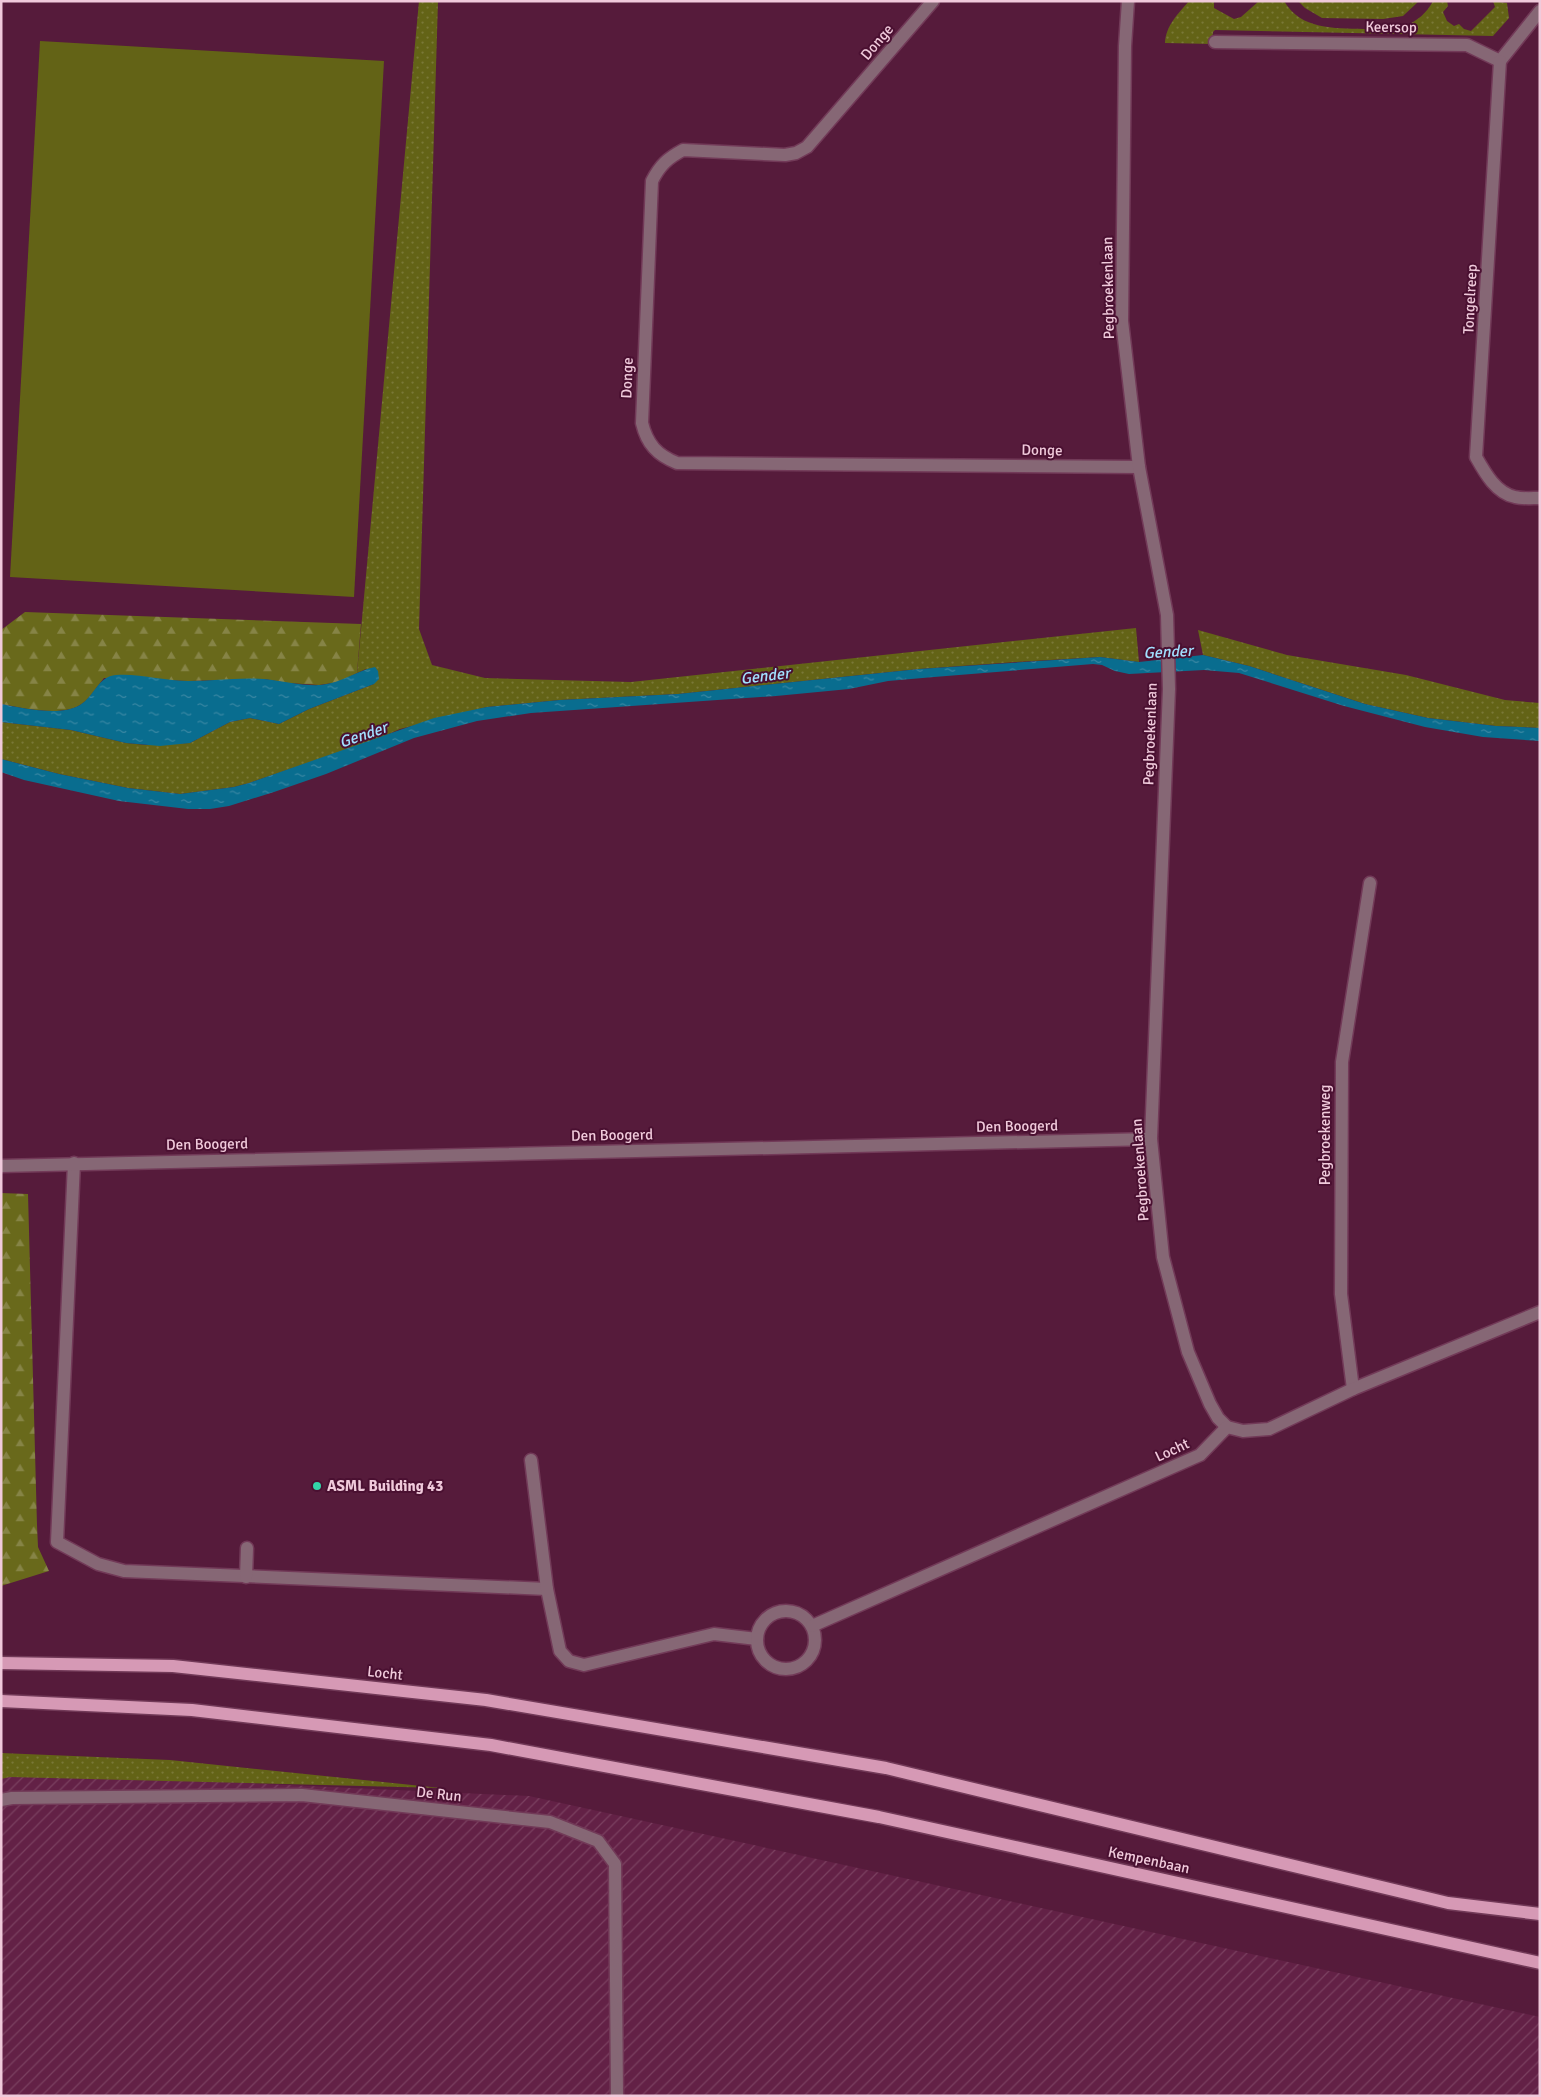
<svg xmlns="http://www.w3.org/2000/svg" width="1541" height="2097" font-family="Signika,sans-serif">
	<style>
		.industrial { fill: url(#industrial-furrows) }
		.grass { fill: url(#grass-dots) }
		.forest { fill: url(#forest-firs) }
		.park { fill: #636316 }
		.water { fill: url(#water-ripples) }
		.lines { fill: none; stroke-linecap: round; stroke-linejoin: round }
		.minor-casing { stroke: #723a58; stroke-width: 15 }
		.major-casing { stroke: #723a58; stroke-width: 15 }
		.minor { stroke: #866775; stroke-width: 12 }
		.major { stroke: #d699b5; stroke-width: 12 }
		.poi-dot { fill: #33d4a8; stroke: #4a1031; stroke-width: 2 }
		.labels { text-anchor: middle; stroke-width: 4; stroke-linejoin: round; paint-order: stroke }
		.street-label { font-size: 15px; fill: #f0cadb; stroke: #4a1031 }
		.poi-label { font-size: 15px; font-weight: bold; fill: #f0cadb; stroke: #4a1031; text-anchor: start }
		.water-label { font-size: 16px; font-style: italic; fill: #a2e0ff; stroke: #4a1031 }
	</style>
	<defs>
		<pattern id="industrial-furrows" width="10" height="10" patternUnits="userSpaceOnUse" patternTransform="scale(1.25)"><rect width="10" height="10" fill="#632146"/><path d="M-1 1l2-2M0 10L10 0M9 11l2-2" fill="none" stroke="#7a4060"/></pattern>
		<pattern id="grass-dots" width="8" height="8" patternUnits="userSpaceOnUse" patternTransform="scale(1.25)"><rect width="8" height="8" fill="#636316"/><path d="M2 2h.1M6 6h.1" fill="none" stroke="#7a7837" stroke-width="1.8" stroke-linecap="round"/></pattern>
		<pattern id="forest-firs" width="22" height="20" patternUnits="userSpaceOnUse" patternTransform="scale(1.25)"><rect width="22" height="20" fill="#69691b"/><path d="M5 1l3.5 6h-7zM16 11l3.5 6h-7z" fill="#868446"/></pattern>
		<pattern id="water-ripples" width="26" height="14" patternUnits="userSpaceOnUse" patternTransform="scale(1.25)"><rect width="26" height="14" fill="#096d8f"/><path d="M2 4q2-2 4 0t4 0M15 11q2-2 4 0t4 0" fill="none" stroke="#3987a3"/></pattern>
	</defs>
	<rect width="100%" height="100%" fill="#561b3b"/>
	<!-- industrial -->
	<polygon class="industrial" points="1,1772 529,1796 1540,2017 1540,2096 1,2096"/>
	<!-- grass -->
	<g class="grass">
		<polygon points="419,1 438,1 419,629 432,665 485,678 631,682 1136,628 1139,662 1100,657 1016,662 919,669 678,694 560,700 487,707 400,729 375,740 249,783 234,787 180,794 128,788 59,774 1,759 1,722 71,730 126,743 146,745 190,743 230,722 250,718 279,724 309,709 374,684 366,669 357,673"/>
		<path d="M1189 1H1214V8L1234 19 1241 17 1259 1H1284C1301 30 1334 28 1363 29 1377 29 1392 31 1405 26 1417 21 1427 13 1433 1H1447L1448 6 1443 12 1447 21 1454 26 1459 24 1464 29 1471 31 1495 7 1493 1 1507 3 1509 18 1493 36 1215 30 1213 32 1212 44 1165 43C1166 25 1178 14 1189 1Z"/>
		<polygon points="1298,1 1419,1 1403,16 1383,19 1322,18 1305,8"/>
		<polygon points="1198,630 1287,655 1406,675 1505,700 1540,703 1540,728 1496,726 1428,718 1365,704 1249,666 1203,655"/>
		<polygon points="1,1753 170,1760 441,1788 10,1777 1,1779"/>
	</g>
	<!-- forest -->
	<g class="forest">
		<path d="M25 612 361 624 357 673 339 682 319 685 288 683 264 679 188 681 104 678C97 686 91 697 83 703 64 718 23 708 1 704V630Z"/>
		<polygon points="1,1193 28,1194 37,1525 38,1547 49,1571 1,1586"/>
	</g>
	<!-- park -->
	<polygon class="park" points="40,41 384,61 354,597 10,577"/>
	<!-- water -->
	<g class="water">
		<polygon points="1203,655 1249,666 1365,704 1428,718 1496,726 1540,728 1540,741 1483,737 1425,727 1344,706 1239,673 1204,670 1129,674 1115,671 1102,665 1093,664 934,677 888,681 849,689 776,696 531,713 477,721 414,738 326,774 274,792 229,806 210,809 188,809 119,801 24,780 1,772 1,759 59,774 128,788 180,794 234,787 249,783 434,718 487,707 560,700 678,694 919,669 1100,657 1139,662"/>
		<path d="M375 667 378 671 379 679 374 684 309 709 279 724 250 718 230 722 190 743 160 746 126 743 71 730 1 722V704C23 708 60 717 80 705 94 697 98 676 116 675 137 673 166 681 188 681 213 681 239 677 264 679 283 681 302 686 321 685 341 683 356 671 375 667Z"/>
	</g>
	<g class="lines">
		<defs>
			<g id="minor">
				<path d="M933 1 807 147 796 153 785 155 683 150C668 158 660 165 652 181L642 423C647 444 657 455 677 463L1139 467"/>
				<polyline points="1128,1 1125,46 1122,321 1139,467 1167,615 1169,689 1151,1139 1163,1257 1188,1352 1210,1404 1218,1418 1227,1427"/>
				<polyline points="1215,42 1467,45 1500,61 1540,11"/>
				<path d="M1500 61 1476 457C1485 473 1496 493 1515 497 1522 499 1532 498 1540 498"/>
				<polyline points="74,1163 57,1542 98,1564 124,1571 547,1589"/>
				<polyline points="1,1166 1151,1139"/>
				<polyline points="1353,1389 1341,1294 1342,1062 1370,883"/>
				<polyline points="531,1460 547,1589 560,1651 569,1661 584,1665 714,1634 757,1639"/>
				<polyline points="246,1577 247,1548"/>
				<circle cx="786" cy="1640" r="29"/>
				<polyline points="812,1626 1200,1455 1227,1427 1243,1431 1269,1429 1353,1389 1540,1312"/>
				<polyline points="1,1800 12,1798 302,1795 550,1822 598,1841 615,1864 617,2096"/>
			</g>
			<g id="major">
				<polyline points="1,1663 173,1666 486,1700 886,1768 1448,1903 1540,1914"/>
				<polyline points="1,1701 192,1710 491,1745 879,1817 1540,1963"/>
			</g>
		</defs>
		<!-- minor casing -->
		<use href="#minor" class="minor-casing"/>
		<!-- major casing -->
		<use href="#major" class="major-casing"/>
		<!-- minor -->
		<use href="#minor" class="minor"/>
		<!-- major -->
		<use href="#major" class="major"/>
	</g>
	<!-- markers -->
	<circle class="poi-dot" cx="317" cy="1486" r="5"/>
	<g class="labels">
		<!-- street labels -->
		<g class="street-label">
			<text transform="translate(1391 27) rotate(1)" y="5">Keersop</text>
			<text transform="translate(877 42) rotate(-50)" y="5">Donge</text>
			<text transform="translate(1108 288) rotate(-91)" y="5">Pegbroekenlaan</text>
			<text transform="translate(1470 299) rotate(-87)" y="5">Tongelreep</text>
			<text transform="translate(627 378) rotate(-88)" y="5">Donge</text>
			<text transform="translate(1042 450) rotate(1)" y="5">Donge</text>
			<text transform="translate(1150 734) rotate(-88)" y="5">Pegbroekenlaan</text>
			<text transform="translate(1017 1126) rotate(-1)" y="5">Den Boogerd</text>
			<text transform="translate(612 1135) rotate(-1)" y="5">Den Boogerd</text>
			<text transform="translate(1325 1135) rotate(-90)" y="5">Pegbroekenweg</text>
			<text transform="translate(207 1144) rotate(-1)" y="5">Den Boogerd</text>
			<text transform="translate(1140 1170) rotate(-94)" y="5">Pegbroekenlaan</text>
			<text transform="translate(1172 1450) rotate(-25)" y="5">Locht</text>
			<text transform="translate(385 1673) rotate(6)" y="5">Locht</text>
			<text transform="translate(439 1794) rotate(6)" y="5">De Run</text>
			<text transform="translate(1149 1860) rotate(12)" y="5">Kempenbaan</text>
		</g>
		<!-- poi labels -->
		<g class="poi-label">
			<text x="327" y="1491">ASML Building 43</text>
		</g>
		<!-- water labels -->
		<g class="water-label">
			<text transform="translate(1168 651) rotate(-3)" y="6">Gender</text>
			<text transform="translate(765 675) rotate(-7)" y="6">Gender</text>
			<text transform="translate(363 734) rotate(-19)" y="6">Gender</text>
		</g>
	</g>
	<!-- border -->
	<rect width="1541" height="2097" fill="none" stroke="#f0cadb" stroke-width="5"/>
</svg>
